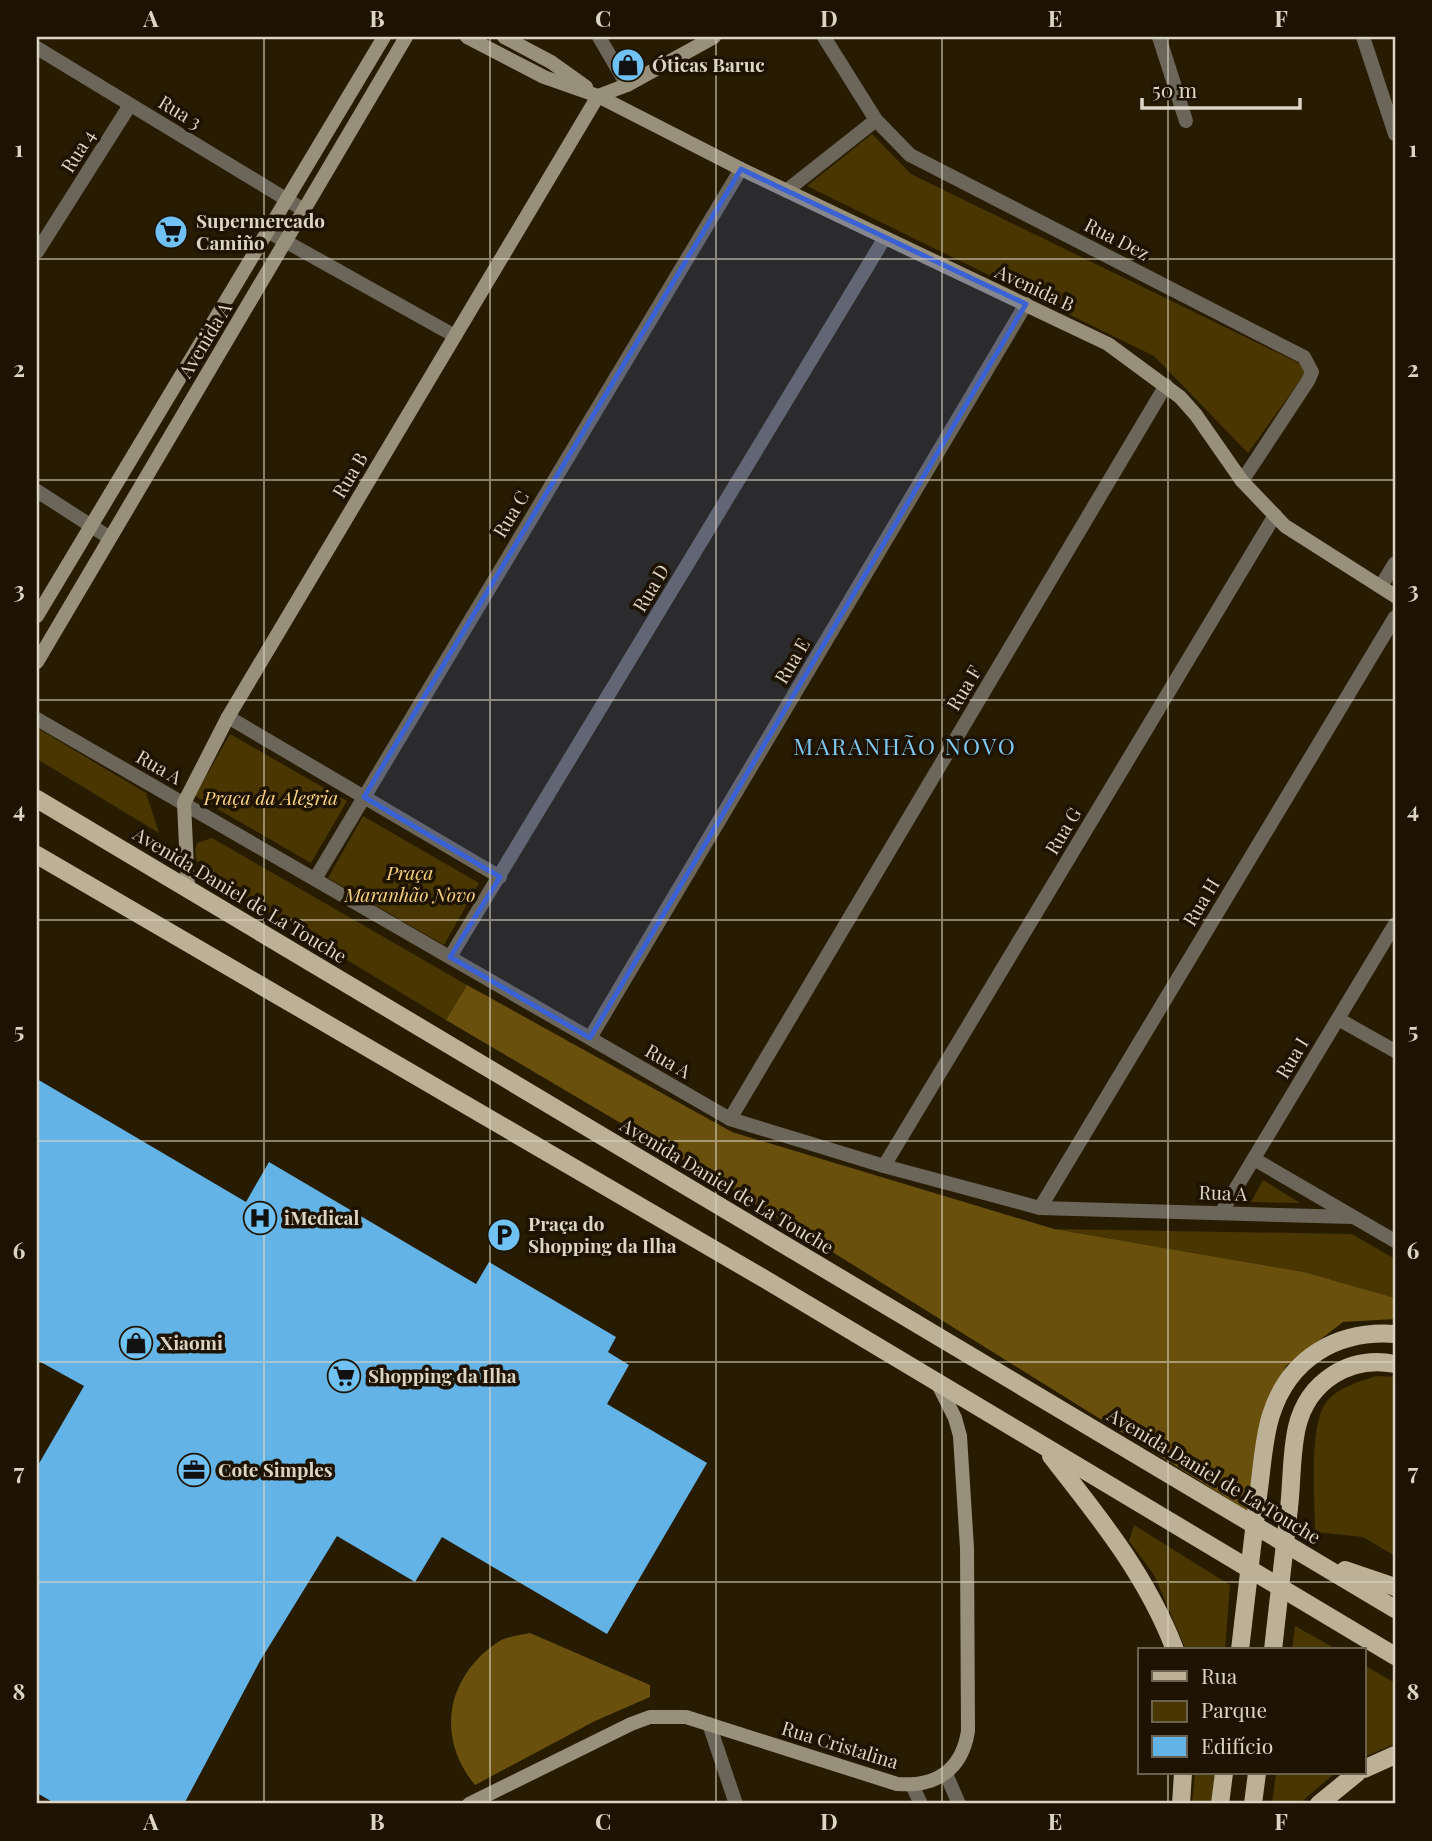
<svg xmlns="http://www.w3.org/2000/svg" width="1432" height="1841" font-family="'Playfair Display',serif">
	<style>
		.green { fill: #493601 }
		.forest { fill: #69500c }
		.building { fill: #63b3e6 }
		.lines { fill: none; stroke-linecap: round; stroke-linejoin: round }
		.street { stroke: #6c665a; stroke-width: 14 }
		.secondary { stroke: #99907c; stroke-width: 14 }
		.primary { stroke: #bcb096; stroke-width: 18 }
		.primary-bridge { stroke: #bcb096; stroke-width: 18 }
		.marked { fill: #3a62d5; fill-opacity: 0.2; stroke: #3a62d5; stroke-width: 5; stroke-linejoin: round }
		.grid { fill: none; stroke: #dcd5c6; stroke-width: 2; stroke-opacity: 0.55 }
		.labels { text-anchor: middle; stroke-width: 7; stroke-linejoin: round; paint-order: stroke }
		.poi-label { font-size: 19px; font-weight: bold; fill: #dcd5c6; stroke: #1e1300; text-anchor: start }
		.street-label { font-size: 19px; fill: #dcd5c6; stroke: #1e1300 }
		.park-label { font-size: 19px; font-style: italic; fill: #f8d27f; stroke: #1e1300 }
		.quarter-label { font-size: 23px; letter-spacing: 2px; fill: #7ec8f7; stroke: #1e1300 }
		.neatline { fill: none; stroke: #dcd5c6; stroke-width: 2.5 }
		.grid-label { font-size: 23px; text-anchor: middle; font-weight: bold; fill: #dcd5c6 }
	</style>
	<rect width="100%" height="100%" fill="#271c02"/>
	<!-- green -->
	<g class="green">
		<polygon points="872,134 911,174 1309,368 1248,453 1154,356 807,186"/>
		<polygon points="37,728 146,793 159,833 37,759"/>
		<polygon points="230,734 347,801 311,863 195,796"/>
		<polygon points="363,816 479,883 444,945 328,878"/>
		<path d="M212 838 467 985 446 1020 203 873C197 862 193 855 197 843Z"/>
		<polygon points="1263,1180 1300,1203 1251,1202"/>
		<polygon points="1054,1229 1352,1234 1395,1259 1395,1298 1304,1272"/>
		<path d="M1376 1376 1395 1377V1556L1363 1537 1315 1532C1315 1502 1308 1424 1327 1401 1339 1387 1359 1382 1376 1376Z"/>
		<polygon points="1134,1525 1230,1585 1225,1650 1186,1650 1154,1575 1129,1541"/>
		<polygon points="1295,1626 1338,1650 1292,1650"/>
		<polygon points="1364,1665 1395,1683 1395,1744 1364,1757"/>
		<polygon points="1195,1773 1216,1773 1213,1804 1192,1804"/>
		<polygon points="1276,1773 1335,1773 1299,1804 1272,1804"/>
	</g>
	<!-- forest -->
	<g class="forest">
		<polygon points="467,985 732,1132 1054,1229 1304,1272 1395,1298 1395,1319 1343,1322 1286,1366 1261,1424 1248,1511 712,1177 446,1020"/>
		<path d="M530 1633 650 1685V1697L595 1721 475 1785C436 1738 446 1679 495 1644 504 1637 519 1635 530 1633Z"/>
	</g>
	<!-- building -->
	<polygon class="building" points="37,1079 246,1202 269,1162 476,1284 489,1262 616,1337 608,1352 629,1365 607,1404 707,1463 607,1634 442,1537 415,1582 337,1536 260,1661 184,1804 56,1804 37,1793 37,1467 84,1386 37,1360"/>
	<g class="lines">
		<!-- street -->
		<g class="street">
			<polyline points="599,37 627,85"/>
			<polyline points="824,37 876,120 910,155 1304,357 1312,372 1308,381 1242,481"/>
			<polyline points="1159,37 1186,121"/>
			<polyline points="1363,37 1395,134"/>
			<polyline points="37,48 304,210"/>
			<polyline points="786,191 876,120"/>
			<polyline points="267,231 455,336"/>
			<polyline points="37,252 130,105"/>
			<polyline points="37,491 110,538"/>
			<polyline points="1381,586 1395,563"/>
			<polyline points="228,717 500,877"/>
			<polyline points="37,719 730,1119 884,1166 1040,1208 1352,1217"/>
			<polyline points="315,879 741,169"/>
			<polyline points="450,957 884,239"/>
			<polyline points="1338,1019 1395,1051"/>
			<polyline points="590,1038 1026,304"/>
			<polyline points="730,1119 1166,385"/>
			<polyline points="1254,1159 1395,1241"/>
			<polyline points="884,1166 1275,515"/>
			<polyline points="1040,1208 1395,617"/>
			<polyline points="1221,1213 1395,924"/>
			<polyline points="709,1724 736,1804"/>
			<polyline points="946,1774 959,1804"/>
			<polyline points="912,1785 921,1804"/>
		</g>
		<!-- secondary -->
		<g class="secondary">
			<polyline points="467,37 544,77 598,96 741,169 1108,344 1180,397 1196,415 1242,481 1285,526 1395,596"/>
			<polyline points="504,37 551,62 586,87"/>
			<polyline points="598,96 627,85 714,37"/>
			<polyline points="37,616 384,37"/>
			<polyline points="37,662 406,37"/>
			<polyline points="188,889 184,803 228,717 598,96"/>
			<path d="M469 1804 631 1724 650 1717H686L897 1784C936 1787 962 1770 968 1731L967 1548 960 1436 955 1418 938 1384"/>
		</g>
		<!-- primary -->
		<g class="primary">
			<polyline points="37,799 1395,1609"/>
			<polyline points="37,855 768,1281 1395,1656"/>
			<path d="M1051 1456C1099 1517 1147 1576 1175 1650"/>
			<path d="M1258 1496C1262 1470 1263 1440 1271 1415 1289 1358 1337 1330 1395 1334"/>
			<path d="M1289 1508C1292 1482 1291 1453 1297 1427 1308 1381 1350 1355 1395 1364"/>
			<polyline points="1345,1570 1395,1587"/>
			<polyline points="1240,1650 1243,1624"/>
			<polyline points="1273,1650 1275,1632"/>
			<polyline points="1364,1769 1395,1755"/>
			<polyline points="1181,1804 1183,1773"/>
			<polyline points="1220,1804 1224,1773"/>
			<polyline points="1253,1804 1257,1773"/>
			<polyline points="1319,1804 1357,1773"/>
		</g>
		<!-- primary-bridge -->
		<g class="primary-bridge">
			<polyline points="1243,1624 1258,1496"/>
			<polyline points="1275,1632 1289,1508"/>
		</g>
	</g>
	<!-- marked area -->
	<path class="marked" d="M741 169 1026 304 590 1038 450 957 500 877 364 797Z"/>
	<!-- grid -->
	<path class="grid" d="M264 37V1804M490 37V1804M716 37V1804M942 37V1804M1168 37V1650M37 259H1395M37 480H1395M37 700H1395M37 920H1395M37 1141H1395M37 1362H1395M37 1582H1395M1168 1773V1804"/>
	<!-- icons -->
	<defs>
		<symbol id="shop-disc" viewBox="-11 -11 22 22"><circle r="9.5" fill="#70c1f4" stroke="#1e1300"/><path d="M-5-2.5h2.3a2.7 3.5 0 0 1 5.4 0H5L5.5 6h-11ZM-1.5-2.5h3a1.5 2.3 0 0 0-3 0Z" fill="#111"/></symbol>
		<symbol id="supermarket-disc" viewBox="-11 -11 22 22"><circle r="9.5" fill="#70c1f4" stroke="#1e1300"/><path d="M-6-5.5h2.5l.6 2H6L4.5 2H-2.5L-4.4-4H-6ZM-1.5 3.2a1.3 1.3 0 1 0 .1 0ZM3 3.2a1.3 1.3 0 1 0 .1 0Z" fill="#111"/></symbol>
		<symbol id="hospital-disc" viewBox="-11 -11 22 22"><circle r="9.5" fill="#70c1f4" stroke="#1e1300"/><path d="M-5-5h3v3.5h4V-5h3V5h-3V1.5h-4V5h-3Z" fill="#111"/></symbol>
		<symbol id="parking-disc" viewBox="-11 -11 22 22"><circle r="9.5" fill="#70c1f4" stroke="#1e1300"/><path d="M-3.5-5.5H1a3.5 3.5 0 0 1 0 7H-1V5.5H-3.5ZM-1-3.4V-.6H.8a1.4 1.4 0 0 0 0-2.8Z" fill="#111"/></symbol>
		<symbol id="office-disc" viewBox="-11 -11 22 22"><circle r="9.5" fill="#70c1f4" stroke="#1e1300"/><path d="M-6-3h4V-5.5h4V-3h4V5H-6ZM-1-4.5V-3h2v-1.5ZM-6 0V1H6V0Z" fill="#111"/></symbol>
	</defs>
	<g fill-rule="evenodd">
		<use href="#shop-disc" x="609" y="46" width="38" height="38"/>
		<use href="#supermarket-disc" x="152" y="213" width="38" height="38"/>
		<use href="#hospital-disc" x="241" y="1199" width="38" height="38"/>
		<use href="#parking-disc" x="485" y="1216" width="38" height="38"/>
		<use href="#shop-disc" x="117" y="1324" width="38" height="38"/>
		<use href="#supermarket-disc" x="325" y="1357" width="38" height="38"/>
		<use href="#office-disc" x="175" y="1451" width="38" height="38"/>
	</g>
	<g class="labels">
		<!-- poi labels -->
		<g class="poi-label">
			<text x="652" y="72">Óticas Baruc</text>
			<text x="196" y="228">Supermercado<tspan x="196" dy="22">Camiño</tspan></text>
			<text x="284" y="1225">iMedical</text>
			<text x="528" y="1231">Praça do<tspan x="528" dy="22">Shopping da Ilha</tspan></text>
			<text x="160" y="1350">Xiaomi</text>
			<text x="368" y="1383">Shopping da Ilha</text>
			<text x="218" y="1477">Cote Simples</text>
		</g>
		<!-- street labels -->
		<g class="street-label">
			<text transform="translate(180 112) rotate(31)" y="7">Rua 3</text>
			<text transform="translate(78 151) rotate(-58)" y="7">Rua 4</text>
			<text transform="translate(1117 239) rotate(27)" y="7">Rua Dez</text>
			<text transform="translate(1035 288) rotate(25)" y="7">Avenida B</text>
			<text transform="translate(205 340) rotate(-59)" y="7">Avenida A</text>
			<text transform="translate(350 475) rotate(-59)" y="7">Rua B</text>
			<text transform="translate(511 514) rotate(-59)" y="7">Rua C</text>
			<text transform="translate(651 588) rotate(-59)" y="7">Rua D</text>
			<text transform="translate(792 661) rotate(-59)" y="7">Rua E</text>
			<text transform="translate(964 688) rotate(-59)" y="7">Rua F</text>
			<text transform="translate(159 767) rotate(30)" y="7">Rua A</text>
			<text transform="translate(1063 831) rotate(-59)" y="7">Rua G</text>
			<text transform="translate(240 895) rotate(31)" y="7">Avenida Daniel de La Touche</text>
			<text transform="translate(1201 902) rotate(-59)" y="7">Rua H</text>
			<text transform="translate(1292 1058) rotate(-59)" y="7">Rua I</text>
			<text transform="translate(668 1061) rotate(30)" y="7">Rua A</text>
			<text transform="translate(727 1186) rotate(31)" y="7">Avenida Daniel de La Touche</text>
			<text transform="translate(1223 1193) rotate(2)" y="7">Rua A</text>
			<text transform="translate(1214 1476) rotate(31)" y="7">Avenida Daniel de La Touche</text>
			<text transform="translate(840 1745) rotate(17)" y="7">Rua Cristalina</text>
		</g>
		<!-- park labels -->
		<g class="park-label">
			<text x="271" y="805">Praça da Alegria</text>
			<text x="410" y="880">Praça<tspan x="410" dy="22">Maranhão Novo</tspan></text>
		</g>
		<!-- quarter labels -->
		<g class="quarter-label">
			<text x="905" y="755">MARANHÃO NOVO</text>
		</g>
	</g>
	<!-- border -->
	<rect width="1432" height="1841" fill="none" stroke="#1e1300" stroke-width="77"/>
	<!-- legend -->
	<rect x="1138" y="1648" width="228" height="126" fill="#1e1300" stroke="#6a614f" stroke-width="2"/>
	<rect x="1152" y="1671" width="35" height="10" fill="#bcb096" stroke="#6a614f" stroke-width="2"/>
	<text x="1201" y="1684" font-size="21" fill="#dcd5c6">Rua</text>
	<rect x="1152" y="1701" width="35" height="21" fill="#493601" stroke="#6a614f" stroke-width="2"/>
	<text x="1201" y="1718" font-size="21" fill="#dcd5c6">Parque</text>
	<rect x="1152" y="1736" width="35" height="21" fill="#63b3e6" stroke="#6a614f" stroke-width="2"/>
	<text x="1201" y="1754" font-size="21" fill="#dcd5c6">Edifício</text>
	<!-- scale -->
	<path d="M1142 98v10h158v-10" fill="none" stroke="#dcd5c6" stroke-width="3.5"/>
	<text x="1152" y="98" font-size="21" fill="#dcd5c6" stroke="#1e1300" stroke-width="5" paint-order="stroke">50 m</text>
	<rect x="38" y="38" width="1356" height="1764" class="neatline"/>
	<g class="grid-label">
		<text x="151" y="27">A</text>
		<text x="377" y="27">B</text>
		<text x="603" y="27">C</text>
		<text x="829" y="27">D</text>
		<text x="1055" y="27">E</text>
		<text x="1281" y="27">F</text>
		<text x="19" y="157">1</text>
		<text x="1413" y="157">1</text>
		<text x="19" y="377">2</text>
		<text x="1413" y="377">2</text>
		<text x="19" y="598">3</text>
		<text x="1413" y="598">3</text>
		<text x="19" y="818">4</text>
		<text x="1413" y="818">4</text>
		<text x="19" y="1039">5</text>
		<text x="1413" y="1039">5</text>
		<text x="19" y="1259">6</text>
		<text x="1413" y="1259">6</text>
		<text x="19" y="1480">7</text>
		<text x="1413" y="1480">7</text>
		<text x="19" y="1700">8</text>
		<text x="1413" y="1700">8</text>
		<text x="151" y="1830">A</text>
		<text x="377" y="1830">B</text>
		<text x="603" y="1830">C</text>
		<text x="829" y="1830">D</text>
		<text x="1055" y="1830">E</text>
		<text x="1281" y="1830">F</text>
	</g>
</svg>
